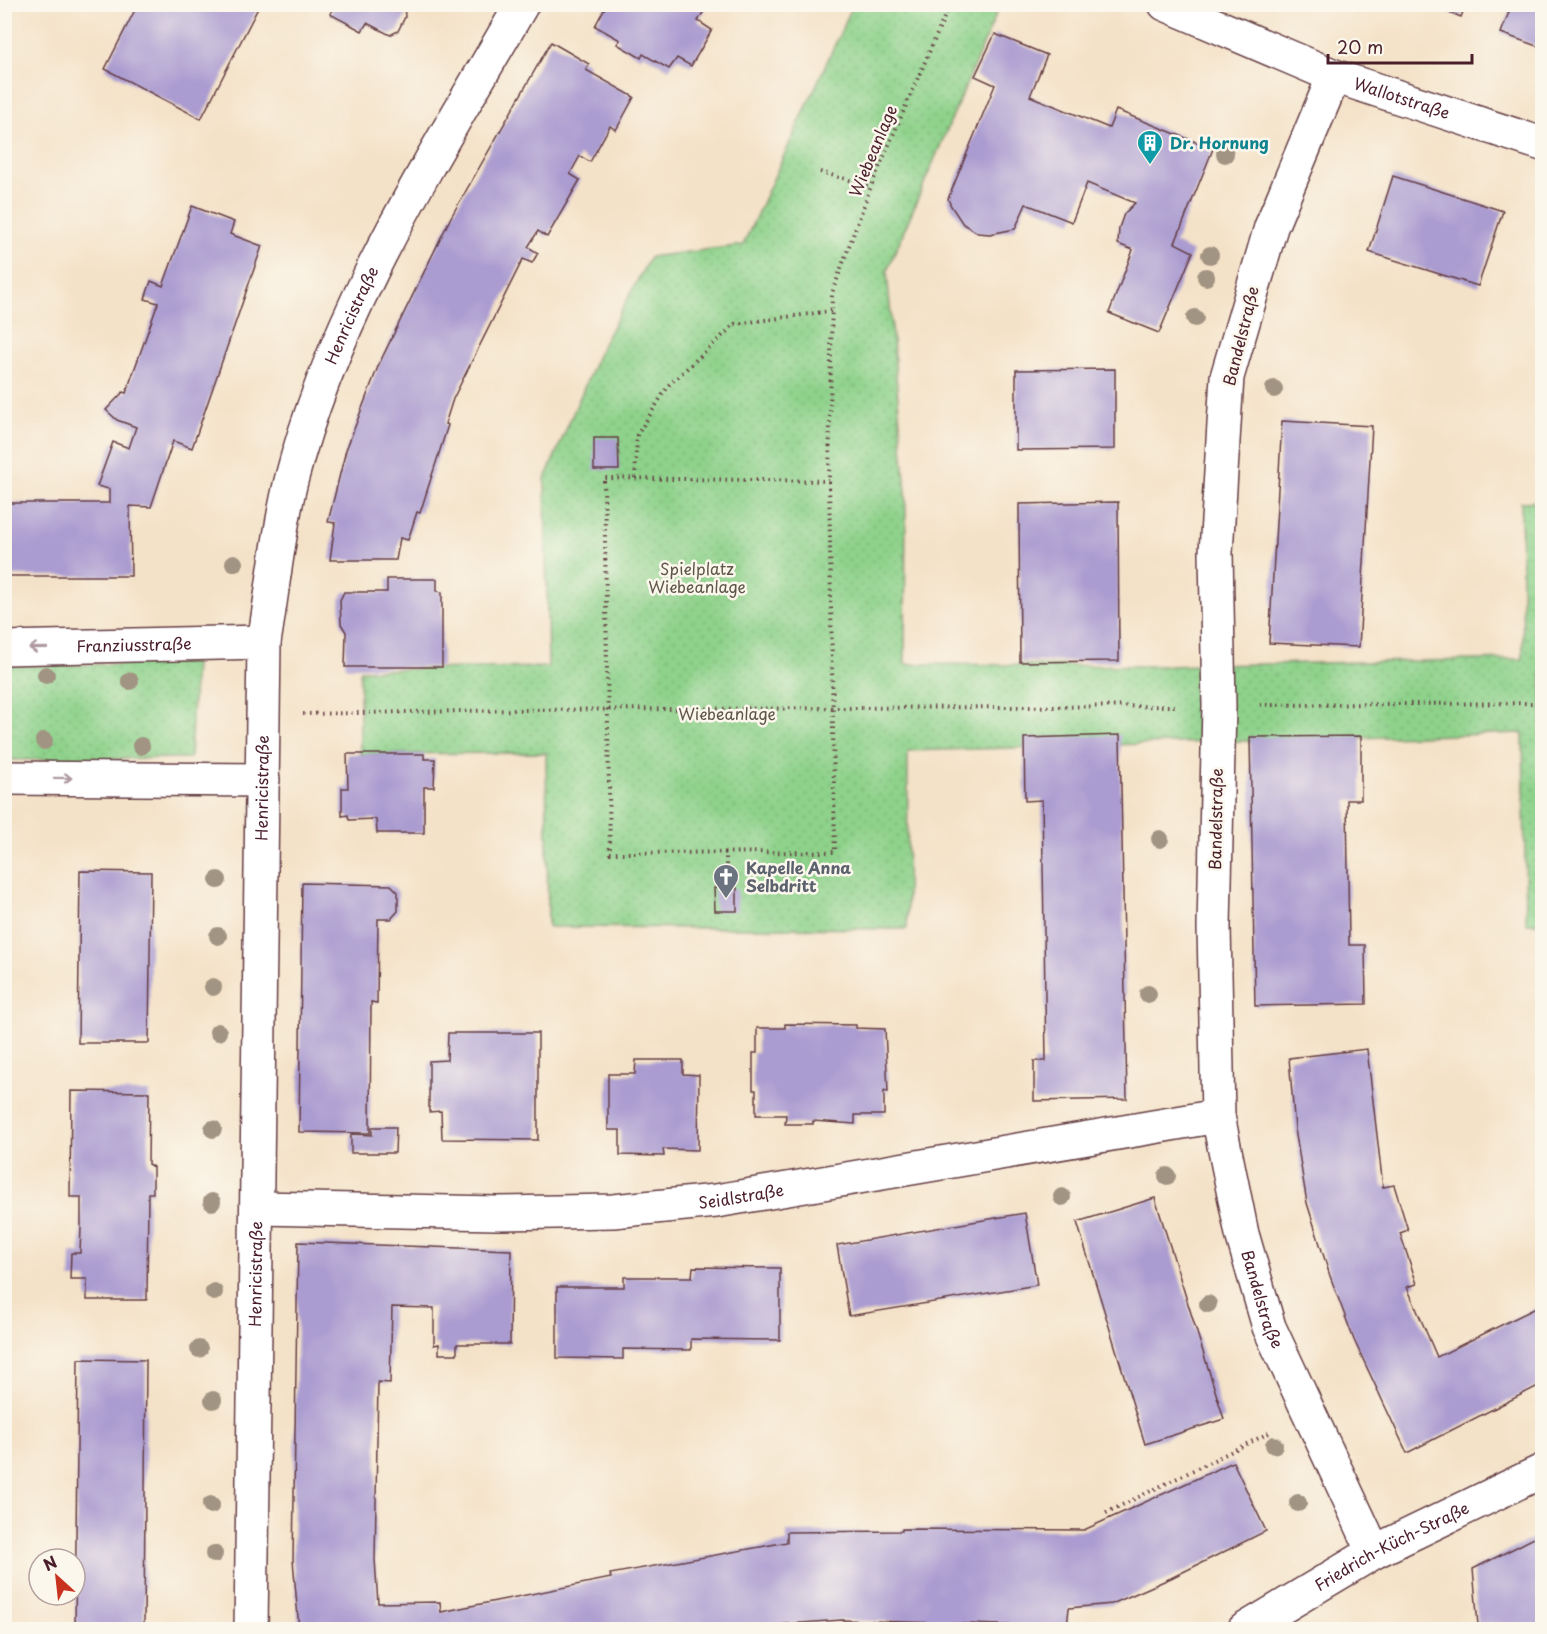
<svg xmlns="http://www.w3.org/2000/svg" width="1547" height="1634" font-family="'Playpen Sans',sans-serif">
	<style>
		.park { fill: url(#park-dots); stroke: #6c785b; stroke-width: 1.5 }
		.building { fill: #aa9bd0 }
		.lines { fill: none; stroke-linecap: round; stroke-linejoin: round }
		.minor-casing { stroke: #643c43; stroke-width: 36 }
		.path { stroke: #643c43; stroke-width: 4; stroke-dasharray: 1.5 4.5; stroke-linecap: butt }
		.minor { stroke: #fff; stroke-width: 33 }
		.tree { fill: #a29482 }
		.oneway { stroke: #ae9aa0 }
		.labels { text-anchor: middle; stroke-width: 5; stroke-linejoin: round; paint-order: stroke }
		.street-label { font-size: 16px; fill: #4a1f2b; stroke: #fbf7ec }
		.culture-label { font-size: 16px; font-weight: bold; fill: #0d838f; stroke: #fbf7ec; text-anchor: start }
		.park-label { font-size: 16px; fill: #5e5548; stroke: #fbf7ec }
		.worship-label { font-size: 16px; font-weight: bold; fill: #5b616d; stroke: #fbf7ec; text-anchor: start }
	</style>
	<defs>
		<pattern id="park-dots" width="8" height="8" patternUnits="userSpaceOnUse" patternTransform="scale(1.5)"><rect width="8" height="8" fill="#8ed28b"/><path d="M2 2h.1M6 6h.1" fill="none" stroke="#7cb478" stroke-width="1.8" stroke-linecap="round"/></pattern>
	</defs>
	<rect width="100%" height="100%" fill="#fbf7ec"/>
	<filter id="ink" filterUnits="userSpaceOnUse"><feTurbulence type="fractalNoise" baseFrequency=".0167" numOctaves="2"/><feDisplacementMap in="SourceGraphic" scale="12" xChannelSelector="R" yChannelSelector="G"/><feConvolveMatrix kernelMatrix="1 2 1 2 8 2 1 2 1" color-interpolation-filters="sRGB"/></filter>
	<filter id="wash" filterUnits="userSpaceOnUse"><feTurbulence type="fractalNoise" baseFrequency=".008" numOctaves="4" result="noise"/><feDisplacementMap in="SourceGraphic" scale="24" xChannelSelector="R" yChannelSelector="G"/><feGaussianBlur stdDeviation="1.35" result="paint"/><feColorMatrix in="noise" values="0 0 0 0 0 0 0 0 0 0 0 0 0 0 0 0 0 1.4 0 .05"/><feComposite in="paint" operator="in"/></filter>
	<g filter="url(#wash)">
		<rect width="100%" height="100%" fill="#f4e2c8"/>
		<!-- park -->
		<g class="park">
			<polygon points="853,5 1000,5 887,271 906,492 905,664 1159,666 1523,659 1521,502 1542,501 1542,923 1526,923 1523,733 908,751 907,929 548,927 546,753 360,754 360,670 548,667 545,479 601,348 650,257 743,245"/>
			<polygon points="195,663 190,758 5,760 5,666"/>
		</g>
		<g id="blocks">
			<!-- building -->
			<g class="building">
				<polygon points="138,4 251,4 258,8 201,119 105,69"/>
				<polygon points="335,4 404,4 405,17 398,31 390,35 367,23 362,31 330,14"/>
				<polygon points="607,4 708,4 698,21 712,30 691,66 677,58 669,69 643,54 641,58 617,44 620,40 595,26"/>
				<polygon points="1410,4 1429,4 1427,11"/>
				<polygon points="1429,4 1466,4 1461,17"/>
				<polygon points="1512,4 1542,4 1542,48 1501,33"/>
				<polygon points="995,34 1047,55 1030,96 1109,128 1116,110 1213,149 1175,243 1193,252 1159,333 1109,313 1133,250 1118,244 1119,228 1124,214 1135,203 1087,183 1072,222 1026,204 1015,229 990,234 978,233 963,224 951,206 948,199 995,85 975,76"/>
				<polygon points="551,42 589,64 586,70 634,97 616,130 610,126 590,162 580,156 570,174 580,180 547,237 538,231 528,247 538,253 532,263 523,259 453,399 445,424 448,425 420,513 417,512 408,540 400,538 396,560 330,560 335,523 328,522 346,450 379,364 451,217"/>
				<polygon points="1393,176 1503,211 1478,286 1369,252"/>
				<polygon points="192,206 234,222 230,234 262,246 192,448 173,441 151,507 130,506 131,576 4,576 4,503 109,503 109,489 97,486 113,442 129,448 136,427 117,420 106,410 123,392 126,393 158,303 145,299 151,281 163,286"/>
				<polygon points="1115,369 1115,449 1016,450 1016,370"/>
				<polygon points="1282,421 1372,426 1359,647 1269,643"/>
				<polygon points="594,438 618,438 619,470 594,470"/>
				<polygon points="1118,502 1119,661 1020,662 1019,504"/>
				<polygon points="387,579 437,579 437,591 442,592 442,667 345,667 346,632 341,624 340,600 344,592 387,592"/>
				<polygon points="1120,735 1127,1099 1034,1101 1034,1061 1046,1061 1042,800 1025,801 1024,738"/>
				<polygon points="1361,736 1361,800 1347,800 1349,945 1365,945 1366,1004 1255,1006 1250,737"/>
				<polygon points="347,754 424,754 424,759 435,759 434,787 424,787 424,833 377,833 376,819 349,820 348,815 342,816 342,788 348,788"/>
				<polygon points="4,850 7,850 8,923 4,923"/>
				<polygon points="80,871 151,872 149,1043 78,1043"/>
				<polygon points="302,883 391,885 398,892 398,911 391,919 378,919 377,1003 371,1002 370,1133 299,1132"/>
				<polygon points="714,888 737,888 737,911 715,911"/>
				<polygon points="785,1024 856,1025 856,1028 885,1029 888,1092 884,1091 884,1115 855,1115 855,1124 813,1121 813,1124 785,1124 786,1115 756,1115 756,1090 753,1090 753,1053 757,1053 757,1028 785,1028"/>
				<polygon points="448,1033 538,1033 538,1140 442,1139 441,1111 429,1112 429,1061 447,1060"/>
				<polygon points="1367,1049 1383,1187 1394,1185 1408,1230 1400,1233 1417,1284 1407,1287 1437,1357 1542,1305 1542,1384 1407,1453 1354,1340 1330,1276 1307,1203 1295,1129 1289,1058"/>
				<polygon points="636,1060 683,1060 683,1074 699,1075 698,1150 663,1149 664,1156 620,1155 620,1130 608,1130 608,1074 635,1074"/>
				<polygon points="71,1091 149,1092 148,1164 153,1167 153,1193 148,1193 147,1300 87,1300 87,1279 70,1279 71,1253 80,1253 81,1228 81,1197 70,1197"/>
				<polygon points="372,1127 396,1127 395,1153 351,1153 351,1134 372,1135"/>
				<polygon points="1155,1198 1224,1419 1145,1444 1077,1222"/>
				<polygon points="1025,1213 1037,1285 849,1316 837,1245"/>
				<polygon points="298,1242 511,1250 510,1344 457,1344 457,1354 439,1354 439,1344 434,1345 434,1308 392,1307 390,1383 378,1382 375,1560 378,1603 440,1602 441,1612 611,1578 610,1574 787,1542 787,1532 902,1531 902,1529 1084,1530 1233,1462 1266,1531 1171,1578 1112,1604 1069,1608 1067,1627 842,1620 786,1624 749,1629 299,1629 293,1560"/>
				<polygon points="693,1267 780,1268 780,1340 691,1339 691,1350 623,1349 623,1359 557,1358 557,1287 624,1287 624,1277 692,1277"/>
				<polygon points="78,1359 146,1360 144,1629 75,1629"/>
				<polygon points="1542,1534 1542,1629 1476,1629 1476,1625 1478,1625 1473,1569"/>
			</g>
		</g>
	</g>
	<g filter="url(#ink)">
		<use href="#blocks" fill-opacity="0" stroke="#643c43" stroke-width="1.5"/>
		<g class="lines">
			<defs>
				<g id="minor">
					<path id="s1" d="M1165 4 1334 76 1542 144"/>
					<path id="s2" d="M1334 76 1271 227 1227 377 1216 552 1219 706 1214 927 1218 1116 1242 1234 1269 1327 1374 1552"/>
					<path id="s3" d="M4 648 264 642"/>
					<polyline points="4,778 263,780"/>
					<path id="s4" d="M259 1208 497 1213 613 1211 716 1201 1218 1116"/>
					<path id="s5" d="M251 1630 264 642C273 589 278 533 291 481 335 309 434 157 522 4"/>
					<path id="s6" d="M1244 1630 1374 1552 1542 1471"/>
				</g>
			</defs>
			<!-- minor casing -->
			<use href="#minor" class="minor-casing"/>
			<!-- path -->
			<g class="path">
				<polyline points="820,172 871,186"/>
				<polyline points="635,478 637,435 669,385 735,324 831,311"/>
				<polyline points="829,481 604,478 610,853 835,852 829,481 832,293 871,186 950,4"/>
				<polyline points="1260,705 1542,703"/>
				<polyline points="303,714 517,710 1178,706"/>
				<polyline points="726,889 726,853"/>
				<polyline points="1106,1513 1273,1431"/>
			</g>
			<!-- minor -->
			<use href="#minor" class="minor"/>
		</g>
		<!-- trees -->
		<g class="tree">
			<circle cx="1225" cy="154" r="9"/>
			<circle cx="1210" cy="255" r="9"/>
			<circle cx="1206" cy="277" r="9"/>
			<circle cx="1195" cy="318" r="9"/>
			<circle cx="1274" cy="389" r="9"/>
			<circle cx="234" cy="563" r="9"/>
			<circle cx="46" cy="675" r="9"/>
			<circle cx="130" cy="681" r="9"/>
			<circle cx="44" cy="741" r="9"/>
			<circle cx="141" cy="746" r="9"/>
			<circle cx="1160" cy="839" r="9"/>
			<circle cx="218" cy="880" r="9"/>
			<circle cx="218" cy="936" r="9"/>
			<circle cx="213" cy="987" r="9"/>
			<circle cx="1148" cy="994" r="9"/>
			<circle cx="218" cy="1032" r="9"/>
			<circle cx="213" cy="1129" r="9"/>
			<circle cx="1167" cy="1176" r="9"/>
			<circle cx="1062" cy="1197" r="9"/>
			<circle cx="212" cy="1202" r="9"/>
			<circle cx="214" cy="1292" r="9"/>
			<circle cx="1208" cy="1304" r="9"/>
			<circle cx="199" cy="1349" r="9"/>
			<circle cx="213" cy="1400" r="9"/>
			<circle cx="1274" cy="1445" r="9"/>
			<circle cx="1298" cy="1503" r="9"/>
			<circle cx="211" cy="1505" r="9"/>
			<circle cx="214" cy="1554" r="9"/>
		</g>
		<!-- one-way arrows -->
		<defs><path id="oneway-shaft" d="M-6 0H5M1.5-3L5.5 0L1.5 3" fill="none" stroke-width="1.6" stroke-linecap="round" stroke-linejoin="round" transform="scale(1.5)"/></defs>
		<g class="oneway">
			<use href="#oneway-shaft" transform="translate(38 648) rotate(179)"/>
			<use href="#oneway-shaft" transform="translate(63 778) rotate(1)"/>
		</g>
	</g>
	<!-- icons -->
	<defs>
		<symbol id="building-pin" viewBox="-11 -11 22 30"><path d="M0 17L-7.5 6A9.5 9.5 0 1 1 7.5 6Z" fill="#0f9aa8" stroke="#fbf7ec"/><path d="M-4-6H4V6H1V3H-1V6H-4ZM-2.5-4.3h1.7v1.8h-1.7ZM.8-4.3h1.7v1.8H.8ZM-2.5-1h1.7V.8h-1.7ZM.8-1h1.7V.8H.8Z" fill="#fff"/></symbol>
		<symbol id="church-pin" viewBox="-11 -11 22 30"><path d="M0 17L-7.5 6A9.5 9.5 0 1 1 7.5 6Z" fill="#6b7280" stroke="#fbf7ec"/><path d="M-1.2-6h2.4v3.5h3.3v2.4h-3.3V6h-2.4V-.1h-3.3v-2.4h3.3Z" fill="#fff"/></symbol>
	</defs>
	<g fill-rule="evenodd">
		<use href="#building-pin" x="1135" y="128" width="30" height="40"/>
		<use href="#church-pin" x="711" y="862" width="30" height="40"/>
	</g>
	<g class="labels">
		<!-- street labels -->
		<g class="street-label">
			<text dy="6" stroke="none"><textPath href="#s1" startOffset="255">Wallotstraße</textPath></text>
			<text transform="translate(873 151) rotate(-67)" y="6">Wiebeanlage</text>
			<text dy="6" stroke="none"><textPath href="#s5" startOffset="1328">Henricistraße</textPath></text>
			<text transform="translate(1241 336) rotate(-76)" y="6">Bandelstraße</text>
			<text dy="6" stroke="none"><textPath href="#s3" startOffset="130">Franziusstraße</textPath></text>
			<text dy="6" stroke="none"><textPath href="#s5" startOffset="842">Henricistraße</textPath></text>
			<text transform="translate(1216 819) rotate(-89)" y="6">Bandelstraße</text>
			<text dy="6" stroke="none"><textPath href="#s4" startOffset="483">Seidlstraße</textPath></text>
			<text dy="6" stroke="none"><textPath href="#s5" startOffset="356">Henricistraße</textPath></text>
			<text dy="6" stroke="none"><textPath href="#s2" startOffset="1248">Bandelstraße</textPath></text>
			<text dy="6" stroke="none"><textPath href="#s6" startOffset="170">Friedrich-Küch-Straße</textPath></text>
		</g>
		<!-- culture labels -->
		<g class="culture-label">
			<text x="1170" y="149">Dr. Hornung</text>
		</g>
		<!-- park labels -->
		<g class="park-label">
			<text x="697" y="575">Spielplatz<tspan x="697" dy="18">Wiebeanlage</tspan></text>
			<text x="727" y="720">Wiebeanlage</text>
		</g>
		<!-- worship labels -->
		<g class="worship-label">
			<text x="746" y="874">Kapelle Anna<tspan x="746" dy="18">Selbdritt</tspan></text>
		</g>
	</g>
	<!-- margin -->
	<rect width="1547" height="1634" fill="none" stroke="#fbf7ec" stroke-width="24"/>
	<!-- north arrow -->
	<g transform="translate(57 1577) rotate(333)"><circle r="28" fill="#fbf7ec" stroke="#b4a19f" stroke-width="1.5"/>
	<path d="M0-4.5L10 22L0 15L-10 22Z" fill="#c8321e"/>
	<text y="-9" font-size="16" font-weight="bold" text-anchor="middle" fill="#4a1f2b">N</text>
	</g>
	<!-- scale -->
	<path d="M1328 54v9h144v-9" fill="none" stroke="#4a1f2b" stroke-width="3"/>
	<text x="1337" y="54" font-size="18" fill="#4a1f2b" stroke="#fbf7ec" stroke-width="4.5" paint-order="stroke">20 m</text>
</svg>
